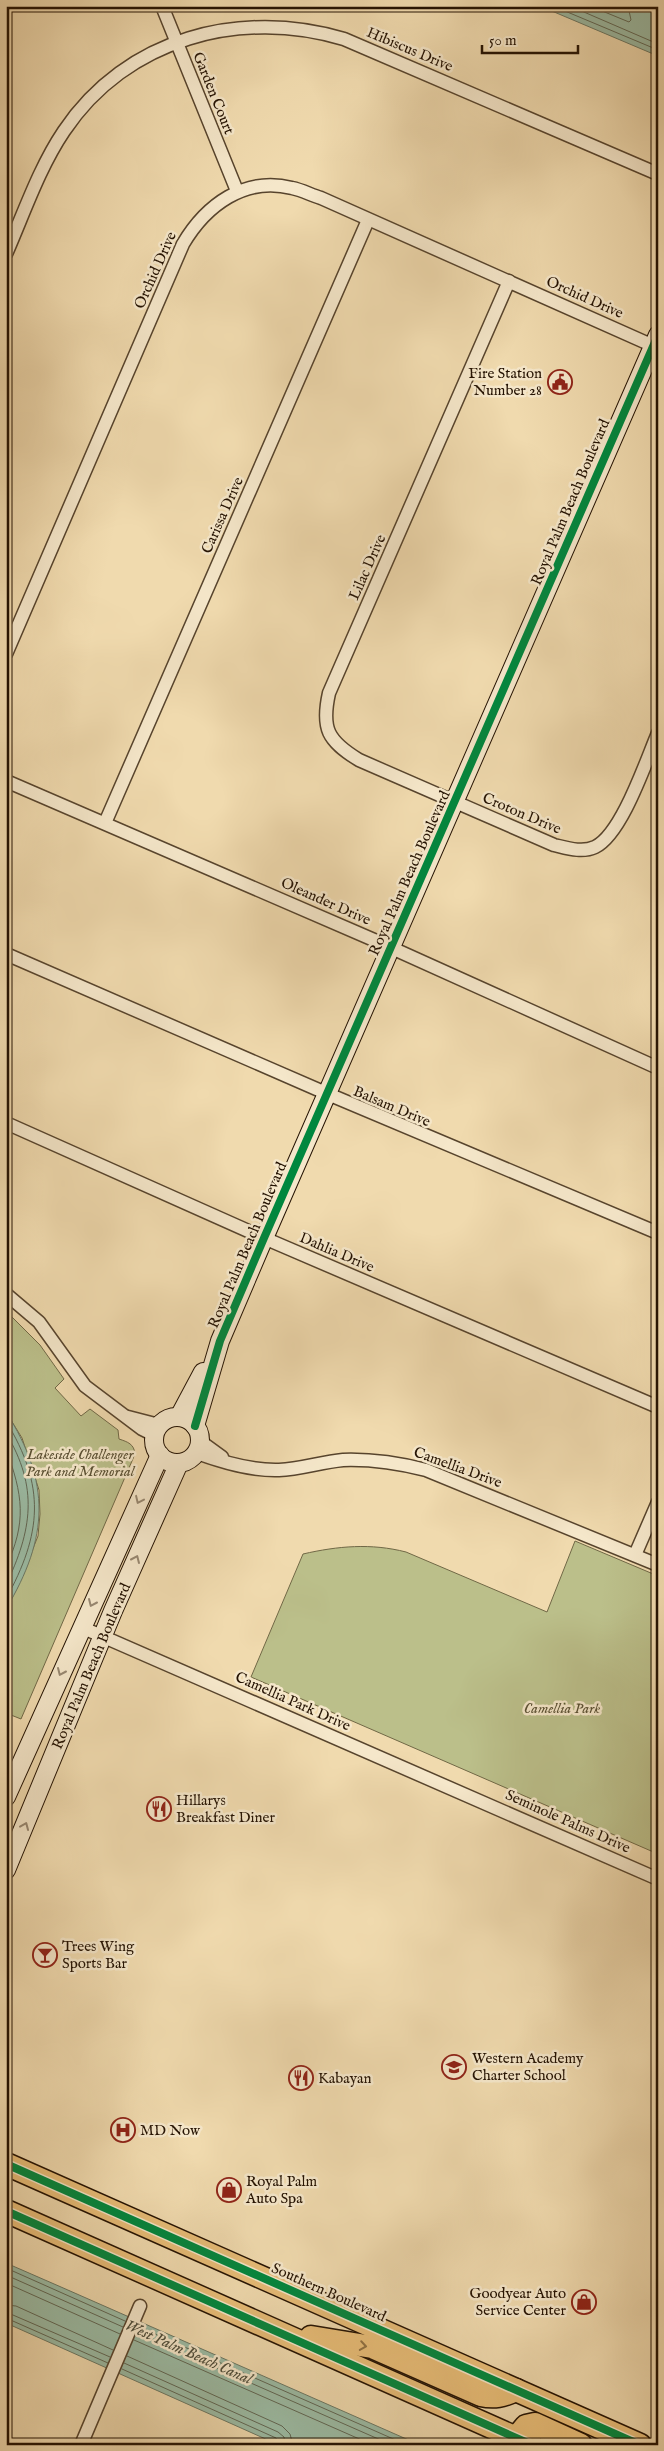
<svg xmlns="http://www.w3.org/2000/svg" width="664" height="2451" font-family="'IM FELL English',serif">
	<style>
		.green { fill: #bbbf8a; stroke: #706846 }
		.water { fill: #9bbba4; stroke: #6b7763 }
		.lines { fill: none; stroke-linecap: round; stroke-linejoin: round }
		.shore { stroke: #606653; stroke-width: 1 }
		.street-casing { stroke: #57442d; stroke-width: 15 }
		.secondary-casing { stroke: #241202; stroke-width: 20 }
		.highway-casing { stroke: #241202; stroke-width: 25 }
		.street { stroke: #f5e7ca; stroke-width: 12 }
		.secondary { stroke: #f5e7ca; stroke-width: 18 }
		.highway { stroke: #e8bd77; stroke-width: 22 }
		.cycleway-casing { stroke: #f5e7ca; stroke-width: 11 }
		.cycleway { stroke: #00873e; stroke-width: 8 }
		.oneway { stroke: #978770 }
		.oneway2 { stroke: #907042 }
		.labels { text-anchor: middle; stroke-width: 5; stroke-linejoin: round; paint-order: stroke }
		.street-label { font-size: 15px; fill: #241202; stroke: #f5e7ca }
		.poi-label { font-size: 15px; fill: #241202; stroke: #f5e7ca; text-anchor: start }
		.park-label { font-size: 15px; font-style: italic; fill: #594f32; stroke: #f5e7ca }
		.water-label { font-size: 16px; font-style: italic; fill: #4e4d3b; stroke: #f5e7ca }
	</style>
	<rect width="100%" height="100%" fill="#f0daae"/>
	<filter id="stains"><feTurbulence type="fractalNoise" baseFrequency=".004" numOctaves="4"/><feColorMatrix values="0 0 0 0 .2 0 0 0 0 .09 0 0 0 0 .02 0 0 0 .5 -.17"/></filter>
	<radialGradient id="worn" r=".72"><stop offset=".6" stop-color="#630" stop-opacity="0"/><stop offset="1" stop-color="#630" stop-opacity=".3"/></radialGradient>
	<!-- green -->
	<g class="green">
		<path d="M6 1311 40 1345 64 1379 55 1388 81 1416 90 1409 118 1430 119 1439C128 1442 134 1444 135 1454L21 1719 6 1713V1609L17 1588 38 1536 40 1514 39 1490 22 1438 6 1412Z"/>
		<path d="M575 1541 658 1576V1854L251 1677 303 1554C338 1546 371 1543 406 1552L547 1612Z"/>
	</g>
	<!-- water -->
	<g class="water">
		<polygon points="540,6 642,6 658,13 658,56"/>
		<path d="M6 1412C51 1483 49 1537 6 1609Z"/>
		<polygon points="6,2263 61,2287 420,2445 279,2445 6,2323"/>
	</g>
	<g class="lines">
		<!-- shore -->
		<g class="shore">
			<polyline points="553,6 658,50"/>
			<polyline points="570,6 658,44"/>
			<polyline points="590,6 629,22 631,20 628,6"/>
			<path d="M6 1421C46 1487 42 1533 6 1599"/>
			<path d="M6 1433C39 1488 32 1530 6 1585"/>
			<path d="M6 1449C23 1495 27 1522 6 1567"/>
			<polyline points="6,2268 125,2321"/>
			<polyline points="6,2275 123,2327"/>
			<polyline points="6,2283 120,2334"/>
			<polyline points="6,2305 16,2306 113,2350"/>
			<polyline points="6,2312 110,2357"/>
			<polyline points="6,2318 108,2363"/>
			<polyline points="139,2327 407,2445"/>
			<polyline points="137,2333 392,2445"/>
			<polyline points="134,2340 373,2445"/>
			<polyline points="127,2356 282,2426 290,2434 293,2445"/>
			<polyline points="124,2363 278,2432 284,2437 285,2445"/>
			<polyline points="122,2369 276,2438 279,2445"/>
		</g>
		<defs>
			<g id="street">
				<polyline points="162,6 237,191"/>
				<path d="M6 254C24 213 39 168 64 131 126 38 241 8 344 39L658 174"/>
				<path d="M509 281 329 693C321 729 328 741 359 760L554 845C567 848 582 853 595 847 622 834 646 761 658 733"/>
				<path d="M6 654 183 244C206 205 245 176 292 188 302 190 311 195 321 198L658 348"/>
				<polyline points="6,781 374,940 658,1068"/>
				<polyline points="105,823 368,220"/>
				<polyline points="6,954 328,1094 658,1233"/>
				<polyline points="6,1123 264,1238 658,1407"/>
				<polyline points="6,1294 39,1322 85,1386 142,1429 154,1435"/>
				<polyline points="128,1417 159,1425"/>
				<polyline points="200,1441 222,1457"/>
				<path d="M197 1453C222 1462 251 1471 279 1470 301 1469 321 1462 343 1460 372 1459 398 1463 426 1470L658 1565"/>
				<polyline points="635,1555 658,1502"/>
				<polyline points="81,1627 658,1879"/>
				<polyline points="81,2445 140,2306"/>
			</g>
			<g id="secondary">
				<circle cx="177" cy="1440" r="23"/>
				<polyline points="179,1417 203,1372"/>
				<polyline points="195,1426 220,1341 264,1238 658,335"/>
				<polyline points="6,1797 160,1455"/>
				<polyline points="6,1870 113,1611 179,1463"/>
			</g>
			<g id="highway">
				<polyline points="6,2164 640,2445"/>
				<polyline points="6,2211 532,2445"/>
				<path d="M311 2337 372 2347 481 2395C494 2398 503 2396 516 2390"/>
				<polyline points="516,2438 526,2426 535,2424 581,2445"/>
			</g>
		</defs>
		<!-- street casing -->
		<use href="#street" class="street-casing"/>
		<!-- secondary casing -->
		<use href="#secondary" class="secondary-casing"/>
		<!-- highway casing -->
		<use href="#highway" class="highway-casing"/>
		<!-- street -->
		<use href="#street" class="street"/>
		<!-- secondary -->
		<use href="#secondary" class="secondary"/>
		<!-- highway -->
		<use href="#highway" class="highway"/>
		<defs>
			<g id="cycleway">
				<polyline points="195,1426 220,1341 264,1238 658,335"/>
				<polyline points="6,2164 640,2445"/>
				<polyline points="6,2211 532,2445"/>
			</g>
		</defs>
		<!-- cycleway casing -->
		<use href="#cycleway" class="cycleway-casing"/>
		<!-- cycleway -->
		<use href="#cycleway" class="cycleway"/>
	</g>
	<!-- one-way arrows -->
	<defs><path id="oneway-chevron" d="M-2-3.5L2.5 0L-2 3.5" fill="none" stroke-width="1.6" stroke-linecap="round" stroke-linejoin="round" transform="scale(1.25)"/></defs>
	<g class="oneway">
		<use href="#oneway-chevron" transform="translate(139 1500) rotate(115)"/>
		<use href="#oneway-chevron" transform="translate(136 1559) rotate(-66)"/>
		<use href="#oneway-chevron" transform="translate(92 1603) rotate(114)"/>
		<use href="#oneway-chevron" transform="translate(61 1672) rotate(114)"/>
		<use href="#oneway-chevron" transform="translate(25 1826) rotate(-67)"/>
	</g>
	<use class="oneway2" href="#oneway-chevron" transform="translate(363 2346) rotate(9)"/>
	<!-- icons -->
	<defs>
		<symbol id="civic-ring" viewBox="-11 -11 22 22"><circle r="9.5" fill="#f5e7ca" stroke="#8f2418" stroke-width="1.5"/><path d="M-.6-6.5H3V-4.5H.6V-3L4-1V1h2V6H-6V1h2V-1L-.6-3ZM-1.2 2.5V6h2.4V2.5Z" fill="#8f2418"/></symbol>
		<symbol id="restaurant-ring" viewBox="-11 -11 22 22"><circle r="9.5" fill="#f5e7ca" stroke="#8f2418" stroke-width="1.5"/><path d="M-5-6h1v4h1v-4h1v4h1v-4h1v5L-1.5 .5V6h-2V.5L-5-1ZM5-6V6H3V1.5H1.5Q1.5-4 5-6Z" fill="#8f2418"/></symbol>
		<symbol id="bar-ring" viewBox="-11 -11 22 22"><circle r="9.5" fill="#f5e7ca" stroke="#8f2418" stroke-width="1.5"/><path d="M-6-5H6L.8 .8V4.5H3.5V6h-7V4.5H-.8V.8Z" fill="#8f2418"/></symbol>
		<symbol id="school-ring" viewBox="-11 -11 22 22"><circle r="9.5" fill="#f5e7ca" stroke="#8f2418" stroke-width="1.5"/><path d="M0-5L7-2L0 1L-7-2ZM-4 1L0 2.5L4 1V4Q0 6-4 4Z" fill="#8f2418"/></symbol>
		<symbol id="hospital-ring" viewBox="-11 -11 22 22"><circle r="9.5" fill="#f5e7ca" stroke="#8f2418" stroke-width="1.5"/><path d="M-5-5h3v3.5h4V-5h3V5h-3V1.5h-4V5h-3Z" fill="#8f2418"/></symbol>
		<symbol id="shop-ring" viewBox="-11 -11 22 22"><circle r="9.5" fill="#f5e7ca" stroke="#8f2418" stroke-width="1.5"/><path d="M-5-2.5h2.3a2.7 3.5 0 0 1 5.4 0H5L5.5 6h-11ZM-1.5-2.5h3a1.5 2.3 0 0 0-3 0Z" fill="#8f2418"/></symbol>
	</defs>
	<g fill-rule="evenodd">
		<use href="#civic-ring" x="546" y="368" width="28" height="28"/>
		<use href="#restaurant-ring" x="145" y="1795" width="28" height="28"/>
		<use href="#bar-ring" x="31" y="1941" width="28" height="28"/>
		<use href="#school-ring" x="440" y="2053" width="28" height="28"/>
		<use href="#restaurant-ring" x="287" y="2064" width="28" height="28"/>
		<use href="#hospital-ring" x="109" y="2116" width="28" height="28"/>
		<use href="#shop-ring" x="215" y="2176" width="28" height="28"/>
		<use href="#shop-ring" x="570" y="2288" width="28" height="28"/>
	</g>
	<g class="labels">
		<!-- street labels -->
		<g class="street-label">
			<text transform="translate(410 49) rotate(23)" y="5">Hibiscus Drive</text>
			<text transform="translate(214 93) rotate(68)" y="5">Garden Court</text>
			<text transform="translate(155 270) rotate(-66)" y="5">Orchid Drive</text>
			<text transform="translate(585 297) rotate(24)" y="5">Orchid Drive</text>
			<text transform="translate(570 502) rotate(-67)" y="5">Royal Palm Beach Boulevard</text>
			<text transform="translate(222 515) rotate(-66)" y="5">Carissa Drive</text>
			<text transform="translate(367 567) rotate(-66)" y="5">Lilac Drive</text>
			<text transform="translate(522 813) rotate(23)" y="5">Croton Drive</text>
			<text transform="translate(409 873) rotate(-66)" y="5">Royal Palm Beach Boulevard</text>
			<text transform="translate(326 901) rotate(24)" y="5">Oleander Drive</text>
			<text transform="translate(392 1106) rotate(23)" y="5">Balsam Drive</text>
			<text transform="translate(247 1245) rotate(-67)" y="5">Royal Palm Beach Boulevard</text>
			<text transform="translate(337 1252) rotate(23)" y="5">Dahlia Drive</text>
			<text transform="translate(458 1467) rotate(20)" y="5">Camellia Drive</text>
			<text transform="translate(91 1666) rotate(-67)" y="5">Royal Palm Beach Boulevard</text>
			<text transform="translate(293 1701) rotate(24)" y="5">Camellia Park Drive</text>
			<text transform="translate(568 1821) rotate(24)" y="5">Seminole Palms Drive</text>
			<text transform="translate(329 2292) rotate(24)" y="5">Southern Boulevard</text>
		</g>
		<!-- poi labels -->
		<g class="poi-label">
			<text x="542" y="378" text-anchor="end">Fire Station<tspan x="542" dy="17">Number 28</tspan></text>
			<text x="176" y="1805">Hillarys<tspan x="176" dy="17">Breakfast Diner</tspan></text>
			<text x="62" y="1951">Trees Wing<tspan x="62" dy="17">Sports Bar</tspan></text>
			<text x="472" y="2063">Western Academy<tspan x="472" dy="17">Charter School</tspan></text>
			<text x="318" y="2083">Kabayan</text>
			<text x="140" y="2135">MD Now</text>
			<text x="246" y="2186">Royal Palm<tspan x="246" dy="17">Auto Spa</tspan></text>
			<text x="566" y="2298" text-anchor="end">Goodyear Auto<tspan x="566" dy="17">Service Center</tspan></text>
		</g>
		<!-- park labels -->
		<g class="park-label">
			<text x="80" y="1459">Lakeside Challenger<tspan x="80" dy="17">Park and Memorial</tspan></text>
			<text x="562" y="1713">Camellia Park</text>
		</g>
		<!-- water labels -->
		<g class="water-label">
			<text transform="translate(189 2351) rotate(24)" y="6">West Palm Beach Canal</text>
		</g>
	</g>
	<!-- margin -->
	<rect width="664" height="2451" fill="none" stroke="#f0daae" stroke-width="25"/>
	<rect x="8" y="8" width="649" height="2436" fill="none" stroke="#241202" stroke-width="2.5"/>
	<rect x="12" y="12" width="639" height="2426" fill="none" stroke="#241202"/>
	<!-- scale -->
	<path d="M482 45v8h96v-8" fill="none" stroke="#241202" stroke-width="2.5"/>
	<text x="489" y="45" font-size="15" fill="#241202" stroke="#f5e7ca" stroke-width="4" paint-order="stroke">50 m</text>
	<rect width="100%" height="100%" filter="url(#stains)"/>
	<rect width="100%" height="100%" fill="url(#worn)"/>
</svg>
